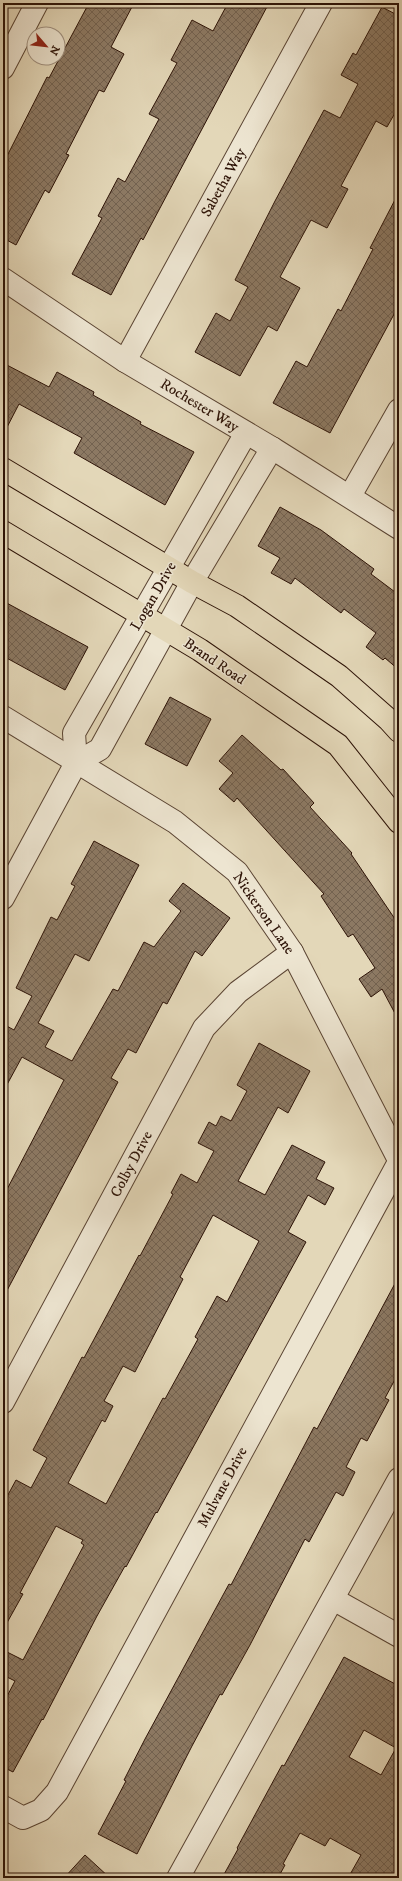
<svg xmlns="http://www.w3.org/2000/svg" width="402" height="1881" font-family="'IM FELL DW Pica',serif">
	<style>
		.building { fill: url(#building-cross-hatch); stroke: #2d1307; fill-rule: evenodd }
		.lines { fill: none; stroke-linecap: round; stroke-linejoin: round }
		.minor-casing { stroke: #5a4433; stroke-width: 24 }
		.major-casing { stroke: #2d1307; stroke-width: 24 }
		.minor { stroke: #ede5d1; stroke-width: 22 }
		.major { stroke: #e3d7b8; stroke-width: 22 }
		.labels { text-anchor: middle; stroke-width: 3; stroke-linejoin: round; paint-order: stroke }
		.street-label { font-size: 15px; fill: #2d1307; stroke: #ede5d1 }
	</style>
	<defs>
		<pattern id="building-cross-hatch" width="8" height="8" patternUnits="userSpaceOnUse"><rect width="8" height="8" fill="#8c7963"/><path d="M0 0l8 8M0 8l8-8" fill="none" stroke="#736250"/></pattern>
	</defs>
	<rect width="100%" height="100%" fill="#e3d7b8"/>
	<filter id="stains"><feTurbulence type="fractalNoise" baseFrequency=".005" numOctaves="4"/><feColorMatrix values="0 0 0 0 .2 0 0 0 0 .09 0 0 0 0 .02 0 0 0 .5 -.17"/></filter>
	<radialGradient id="worn" r=".72"><stop offset=".6" stop-color="#630" stop-opacity="0"/><stop offset="1" stop-color="#630" stop-opacity=".3"/></radialGradient>
	<!-- building -->
	<g class="building">
		<polygon points="89,3 134,3 111,47 124,54 104,92 99,90 66,154 69,155 49,193 45,190 16,245 3,238 3,164 47,77 49,78"/>
		<polygon points="228,3 269,3 143,240 141,238 111,295 72,274 102,218 98,216 118,178 125,182 159,119 149,114 177,63 171,60 192,20 213,31"/>
		<polygon points="382,7 399,16 399,106 387,127 376,121 341,186 348,189 327,228 311,220 280,277 300,288 277,331 268,326 240,376 195,352 216,313 230,321 248,287 235,280 275,201 324,110 340,118 358,84 341,75 353,53 356,55"/>
		<polygon points="399,192 399,305 330,433 273,403 296,361 307,367 338,309 341,311 373,249 370,248"/>
		<polygon points="3,363 49,387 57,372 94,392 93,395 141,422 140,424 194,452 165,505 74,453 82,438 19,404 3,435"/>
		<polygon points="280,507 321,530 374,569 371,574 399,595 399,670 385,658 383,660 366,647 376,633 344,609 341,613 295,578 291,584 271,573 280,558 258,546"/>
		<polygon points="3,601 88,647 65,690 3,656"/>
		<polygon points="170,697 211,719 187,766 145,744"/>
		<polygon points="242,735 281,770 283,769 314,803 310,807 352,853 351,854 399,925 399,1021 382,989 371,997 359,979 375,968 353,934 348,937 321,896 324,894 237,798 234,802 219,789 233,773 219,761"/>
		<polygon points="94,841 139,865 89,961 75,954 38,1023 54,1031 45,1047 72,1061 113,989 118,991 144,942 154,947 181,911 169,901 183,883 230,918 202,956 195,951 167,1004 163,1002 136,1053 128,1049 111,1078 118,1082 3,1298 3,1197 64,1080 22,1057 3,1092 3,1024 14,1030 32,996 16,988 51,917 57,920 75,886 71,884"/>
		<path d="M259 1043 310 1071 288 1113 278 1107 238 1181 265 1195 292 1145 325 1162 316 1179 334 1188 325 1205 308 1195 288 1232 306 1242 157 1513 156 1512 126 1567 125 1566 97 1616 43 1720 42 1719 13 1772 3 1767V1704L15 1681 3 1675V1650L23 1660 84 1545 81 1543 83 1540 56 1526 20 1593 23 1594 3 1630V1504L16 1480 31 1488 47 1458 33 1450 82 1357 84 1358 139 1255 140 1256 173 1194 171 1193 181 1174 197 1183 214 1151 198 1143 209 1122 216 1126 221 1116 231 1121 247 1091 237 1085ZM213 1215 259 1241 227 1302 217 1296 195 1337 198 1339 165 1399 163 1398 106 1504 68 1483 102 1420 105 1422 113 1406 104 1401 123 1366 135 1372 183 1279 180 1277Z"/>
		<polygon points="399,1276 399,1372 385,1398 389,1400 367,1441 361,1438 346,1467 355,1472 343,1496 336,1492 309,1542 305,1539 250,1645 222,1695 220,1694 192,1746 137,1854 98,1834 126,1781 124,1780 145,1739 229,1584 231,1585 314,1427 317,1429"/>
		<path d="M344 1657 399 1686V1878H348L361 1855 330 1838 325 1846 300 1833 283 1864 285 1865 278 1878H222L238 1849 237 1848 282 1765 284 1766ZM364 1730 396 1748 381 1775 349 1757Z"/>
		<polygon points="85,1855 110,1878 64,1878"/>
	</g>
	<g class="lines">
		<defs>
			<g id="minor">
				<polyline points="3,68 37,3"/>
				<polyline points="3,279 125,361 272,448 399,528"/>
				<polyline points="125,361 321,3"/>
				<polyline points="350,496 399,410"/>
				<polyline points="3,717 175,822 237,872 292,952 399,1160"/>
				<polyline points="76,763 74,733 246,433"/>
				<polyline points="3,898 76,763 100,749 192,582 272,448"/>
				<polyline points="3,1402 204,1028 238,992 292,952"/>
				<polyline points="333,1599 399,1636"/>
				<polyline points="3,1807 23,1818 41,1810 57,1792 399,1162"/>
				<polyline points="178,1878 399,1479"/>
			</g>
			<g id="major">
				<polyline points="3,469 192,582 237,606 339,676 389,720 399,731"/>
				<polyline points="3,532 200,650 338,745 399,822"/>
			</g>
		</defs>
		<!-- minor casing -->
		<use href="#minor" class="minor-casing"/>
		<!-- major casing -->
		<use href="#major" class="major-casing"/>
		<!-- minor -->
		<use href="#minor" class="minor"/>
		<!-- major -->
		<use href="#major" class="major"/>
	</g>
	<g class="labels">
		<!-- street labels -->
		<g class="street-label">
			<text transform="translate(223 182) rotate(-61)" y="5">Sabetha Way</text>
			<text transform="translate(200 405) rotate(31)" y="5">Rochester Way</text>
			<text transform="translate(153 596) rotate(-60)" y="5">Logan Drive</text>
			<text transform="translate(215 661) rotate(34)" y="5">Brand Road</text>
			<text transform="translate(264 913) rotate(55)" y="5">Nickerson Lane</text>
			<text transform="translate(131 1164) rotate(-62)" y="5">Colby Drive</text>
			<text transform="translate(222 1487) rotate(-62)" y="5">Mulvane Drive</text>
		</g>
	</g>
	<!-- margin -->
	<rect width="402" height="1881" fill="none" stroke="#e3d7b8" stroke-width="16"/>
	<rect x="4" y="4" width="394" height="1873" fill="none" stroke="#2d1307" stroke-width="2"/>
	<rect x="8" y="8" width="386" height="1865" fill="none" stroke="#2d1307"/>
	<!-- north arrow -->
	<g transform="translate(46 46) rotate(118)"><circle r="19" fill="#ede5d1" stroke="#a09180"/>
	<path d="M0-3L7 15L0 10L-7 15Z" fill="#8f2418"/>
	<text y="-6" font-size="11" font-weight="bold" text-anchor="middle" fill="#2d1307">N</text>
	</g>
	<rect width="100%" height="100%" filter="url(#stains)"/>
	<rect width="100%" height="100%" fill="url(#worn)"/>
</svg>
